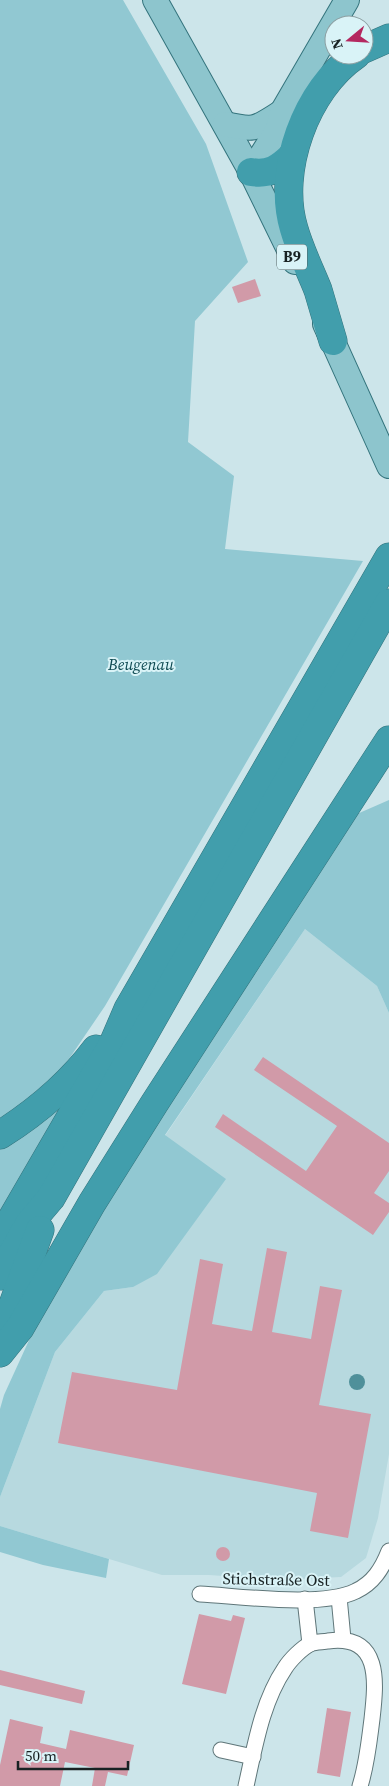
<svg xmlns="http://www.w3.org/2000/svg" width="389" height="1786" font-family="'Source Serif 4',serif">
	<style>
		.built { fill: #b7d9df }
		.green { fill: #91c8d2 }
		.water { fill: #4f909a }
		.building { fill: #d19aa8 }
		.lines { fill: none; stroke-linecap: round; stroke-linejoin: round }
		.minor-casing { stroke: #5f7679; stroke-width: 17 }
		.primary-casing { stroke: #33737c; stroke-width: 26 }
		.motorway-casing { stroke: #33737c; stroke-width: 29 }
		.minor { stroke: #fff; stroke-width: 15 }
		.primary { stroke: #8dc5cd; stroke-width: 24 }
		.motorway { stroke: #419eac; stroke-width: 28 }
		.labels { text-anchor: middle; stroke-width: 4; stroke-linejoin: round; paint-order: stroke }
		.shield { fill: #d9f3f7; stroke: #526163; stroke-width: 1 }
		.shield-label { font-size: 15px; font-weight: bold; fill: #182223 }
		.park-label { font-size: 16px; font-style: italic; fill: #0e4a52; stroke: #d9f3f7 }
		.street-label { font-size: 16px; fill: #182223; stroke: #d9f3f7 }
	</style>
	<rect width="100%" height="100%" fill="#cce5ea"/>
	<!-- built -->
	<polygon class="built" points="305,929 377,986 389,1013 389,1454 378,1518 366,1558 341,1577 279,1580 209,1575 162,1575 0,1526 0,1497 55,1352 104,1291 133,1287 165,1136"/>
	<!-- green -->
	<g class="green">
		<polygon points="0,0 123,0 206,144 248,262 195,321 188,442 234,476 225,549 363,561 105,1006 54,1081 0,1123"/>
		<polygon points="389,800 389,1013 377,986 305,929 165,1135 226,1179 157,1274 133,1287 104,1291 55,1352 0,1497 0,1409 4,1395 41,1314 86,1233 357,814"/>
		<polygon points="57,1107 62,1111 0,1217 0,1147"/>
		<polygon points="0,1526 109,1559 106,1578 43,1565 0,1552"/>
	</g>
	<!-- water -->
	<circle class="water" cx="357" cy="1382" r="8"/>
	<!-- building -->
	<g class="building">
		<polygon points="255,279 261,296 238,303 232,287"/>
		<polygon points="263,1057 389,1143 389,1171 374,1193 389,1203 389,1212 373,1235 215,1127 223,1114 306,1171 337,1126 254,1070"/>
		<polygon points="267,1248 287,1252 272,1332 311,1339 320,1286 342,1290 319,1405 371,1414 348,1538 310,1531 317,1493 58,1443 72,1372 177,1390 200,1259 223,1264 212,1324 252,1331"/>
		<circle cx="223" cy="1554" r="7"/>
		<polygon points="199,1614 231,1621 233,1615 245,1618 226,1694 182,1684"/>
		<polygon points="0,1670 85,1691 82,1704 0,1685"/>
		<polygon points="327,1708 351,1712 340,1777 317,1773"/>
		<polygon points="10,1719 43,1727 40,1743 66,1749 70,1730 134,1745 127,1776 108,1772 105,1786 92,1786 95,1768 65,1762 60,1786 0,1786 0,1765"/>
	</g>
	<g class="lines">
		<defs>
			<g id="minor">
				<path d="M200 1594C239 1596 322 1608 356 1591 373 1583 382 1569 389 1551"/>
				<polyline points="339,1597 343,1639"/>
				<polyline points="305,1599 310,1644"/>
				<polyline points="221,1750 253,1757"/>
				<path d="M246 1786C255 1746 262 1702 285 1668 290 1660 302 1648 310 1644 314 1642 323 1642 328 1641 382 1634 376 1683 372 1719 369 1742 367 1764 360 1786"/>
			</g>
			<g id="primary">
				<polyline points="155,0 251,172 295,262"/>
				<path d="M225 124C256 131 255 129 282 112"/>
				<polyline points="251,172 278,129 282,112 347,0"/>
				<polyline points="325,324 389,466"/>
			</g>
			<g id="motorway">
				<polyline points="364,49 389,38"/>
				<path d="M251 172C270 175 279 168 292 156"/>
				<path d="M333 341C328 324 323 307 318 290 310 270 300 250 294 229 276 171 306 89 356 55"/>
				<path d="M0 1135C38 1111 69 1085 96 1049"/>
				<polyline points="0,1239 113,1044 128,1009 389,557"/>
				<polyline points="0,1276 29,1224 51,1198 389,603"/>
				<polyline points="7,1321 40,1230"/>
				<polyline points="0,1353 20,1328 92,1203 154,1104 389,740"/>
			</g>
		</defs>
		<!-- minor casing -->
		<use href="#minor" class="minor-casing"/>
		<!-- primary casing -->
		<use href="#primary" class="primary-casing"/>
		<!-- motorway casing -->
		<use href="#motorway" class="motorway-casing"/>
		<!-- minor -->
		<use href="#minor" class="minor"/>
		<!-- primary -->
		<use href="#primary" class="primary"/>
		<!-- motorway -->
		<use href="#motorway" class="motorway"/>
	</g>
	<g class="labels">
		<!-- shield labels -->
		<rect class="shield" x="277" y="244.5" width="30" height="25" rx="4"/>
		<g class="shield-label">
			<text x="292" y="262">B9</text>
		</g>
		<!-- park labels -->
		<g class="park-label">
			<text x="141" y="670">Beugenau</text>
		</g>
		<!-- street labels -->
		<g class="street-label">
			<text transform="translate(276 1579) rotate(1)" y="6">Stichstraße Ost</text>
		</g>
	</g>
	<!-- north arrow -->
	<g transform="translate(349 40) rotate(252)"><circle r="24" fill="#d9f3f7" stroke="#8c9fa2"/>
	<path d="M0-4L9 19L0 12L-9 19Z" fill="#b42860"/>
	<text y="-8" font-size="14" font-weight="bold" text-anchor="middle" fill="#182223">N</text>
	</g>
	<!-- scale -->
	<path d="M18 1761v8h110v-8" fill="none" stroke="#182223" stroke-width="2.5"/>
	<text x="25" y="1761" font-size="15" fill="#182223" stroke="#d9f3f7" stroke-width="4" paint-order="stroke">50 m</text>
</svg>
